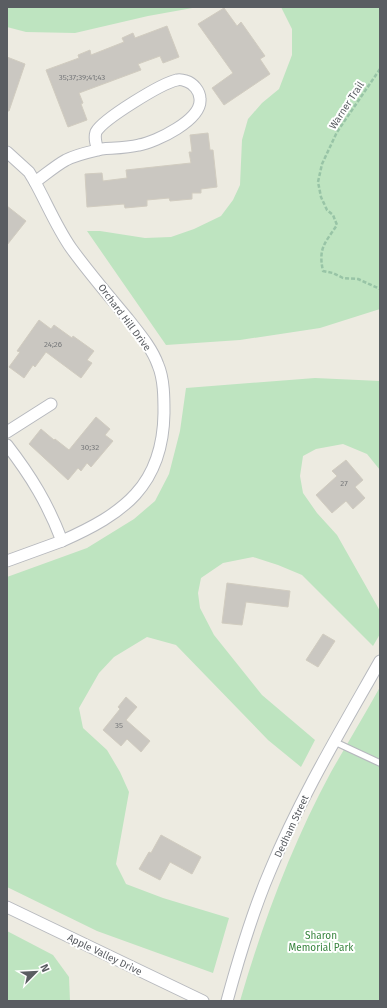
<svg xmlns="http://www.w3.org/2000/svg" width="387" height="1008" font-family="'Fira Sans',sans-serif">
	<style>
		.green { fill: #bee4c0 }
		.building { fill: #cac7c1; stroke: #d1ccc0 }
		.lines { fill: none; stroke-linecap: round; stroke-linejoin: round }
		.lane-casing { stroke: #b7b9be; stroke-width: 8 }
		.street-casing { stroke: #b7b9be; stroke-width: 13 }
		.path { stroke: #98c4a6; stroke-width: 2.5; stroke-dasharray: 4 2; stroke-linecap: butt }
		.lane { stroke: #fff; stroke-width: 5.5 }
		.street { stroke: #fff; stroke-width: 11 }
		.labels { text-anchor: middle; stroke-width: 4; stroke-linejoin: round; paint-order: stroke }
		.number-label { font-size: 8px; fill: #76787a }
		.street-label { font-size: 10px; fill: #5a5d62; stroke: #fff }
		.park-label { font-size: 10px; fill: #37843d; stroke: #fff }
	</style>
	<rect width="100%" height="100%" fill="#edebe1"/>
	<!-- green -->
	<g class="green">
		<polygon points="7,7 198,7 148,16 75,33 26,32 7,27"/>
		<polygon points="281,7 380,7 380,309 320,328 240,340 166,345 87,231 100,231 145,238 171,237 194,229 221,216 233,200 240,185 242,140 248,119 262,103 279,89 292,55 292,29"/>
		<polygon points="315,378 380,381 380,470 367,454 343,444 316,449 303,456 300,476 303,493 317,513 337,535 380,611 380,634 373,646 302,575 278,565 253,557 223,563 201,578 198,593 200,608 214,635 262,695 315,740 301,767 268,740 176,645 147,637 114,657 99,673 79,708 83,728 107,750 120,772 129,792 116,864 126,884 163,898 229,918 213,973 97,931 7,887 7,577 87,548 134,519 155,501 169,474 180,431 186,388"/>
		<path d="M380 687V1001H240C263 922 292 844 331 772 347 744 364 716 380 687Z"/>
		<polygon points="7,931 53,955 69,977 70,1001 7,1001"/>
	</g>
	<!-- building -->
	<g class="building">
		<polygon points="224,8 237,26 241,22 265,56 260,59 270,74 224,105 212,88 233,73 198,24"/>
		<polygon points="167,26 179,57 163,63 160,56 138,64 141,70 79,93 83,103 81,104 87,120 68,127 46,70 79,58 78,55 90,50 91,55 124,42 122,38 133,33 135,38"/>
		<polygon points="7,57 25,64 9,111 7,111"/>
		<polygon points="208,133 210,150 213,150 217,187 201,189 201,193 192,193 192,199 170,201 169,198 147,200 147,206 125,208 124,204 87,207 85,174 102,173 103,181 127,178 126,170 191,163 189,152 192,152 190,135"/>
		<polygon points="7,206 26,221 7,245"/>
		<polygon points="39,320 51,329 54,325 72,338 73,336 94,351 87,360 92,363 81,378 46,352 35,367 33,365 24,378 9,367 20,352 17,351"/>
		<polygon points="96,417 110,429 105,435 113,441 91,467 87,463 81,471 78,468 68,480 29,444 41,429 54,440 55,439 69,450"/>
		<polygon points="346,460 363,480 355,487 365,498 353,509 346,501 332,513 316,495 337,476 332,471"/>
		<polygon points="227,583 290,591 288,607 246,602 242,625 222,623"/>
		<polygon points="323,634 335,641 318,667 306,660"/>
		<polygon points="126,697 137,707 126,720 150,741 141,752 127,739 121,746 103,730 120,709 118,707"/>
		<polygon points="161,835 201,857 192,874 170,862 160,880 139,869 149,852 151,853"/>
	</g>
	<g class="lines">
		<defs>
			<polyline id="lane" points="335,742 380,763"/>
			<g id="street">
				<path d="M7 152 29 172 35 182C45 175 55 166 66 160 78 154 90 152 102 149 114 148 127 148 139 145 156 142 202 120 200 99 200 91 193 83 186 81 183 80 180 79 177 80 162 83 103 119 96 132 94 138 96 144 98 150"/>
				<polyline points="7,432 51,404"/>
				<path d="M7 445C31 476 48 504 62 541 123 514 163 486 164 413 164 398 164 379 158 365 152 348 139 333 128 319 109 296 89 273 71 248 57 228 47 204 35 182"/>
				<polyline points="7,561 62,541"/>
				<polyline points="7,907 203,1001"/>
				<path d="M227 1001C239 957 252 913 270 871 300 798 341 730 380 661"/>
			</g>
		</defs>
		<!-- lane casing -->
		<use href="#lane" class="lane-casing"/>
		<!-- street casing -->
		<use href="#street" class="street-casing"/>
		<!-- path -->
		<path class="path" d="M380 69 337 132 322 164 318 182 321 197 327 210 333 215 337 225C325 243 318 248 323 271L333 273 343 278 358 279 380 289"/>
		<!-- lane -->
		<use href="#lane" class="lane"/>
		<!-- street -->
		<use href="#street" class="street"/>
	</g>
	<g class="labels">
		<!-- number labels -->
		<g class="number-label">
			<text x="82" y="80">35;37;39;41;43</text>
			<text x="53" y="347">24;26</text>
			<text x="90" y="450">30;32</text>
			<text x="344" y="486">27</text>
			<text x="119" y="728">35</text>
		</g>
		<!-- street labels -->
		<g class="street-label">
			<text transform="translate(346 105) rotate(-57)" y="4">Warner Trail</text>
			<text transform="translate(125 317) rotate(53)" y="4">Orchard Hill Drive</text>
			<text transform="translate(291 826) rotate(-65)" y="4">Dedham Street</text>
			<text transform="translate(105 954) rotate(26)" y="4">Apple Valley Drive</text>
		</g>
		<!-- park labels -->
		<g class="park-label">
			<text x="321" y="939">Sharon<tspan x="321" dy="12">Memorial Park</tspan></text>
		</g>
	</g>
	<!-- border -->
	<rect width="387" height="1008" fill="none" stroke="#5a5d62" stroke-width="16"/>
	<!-- north arrow -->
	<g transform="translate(36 972) rotate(66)" stroke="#ffffff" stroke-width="3" paint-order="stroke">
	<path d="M0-3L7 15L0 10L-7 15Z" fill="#5a5d62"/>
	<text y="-6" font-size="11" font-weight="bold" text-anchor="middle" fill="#5a5d62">N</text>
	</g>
</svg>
